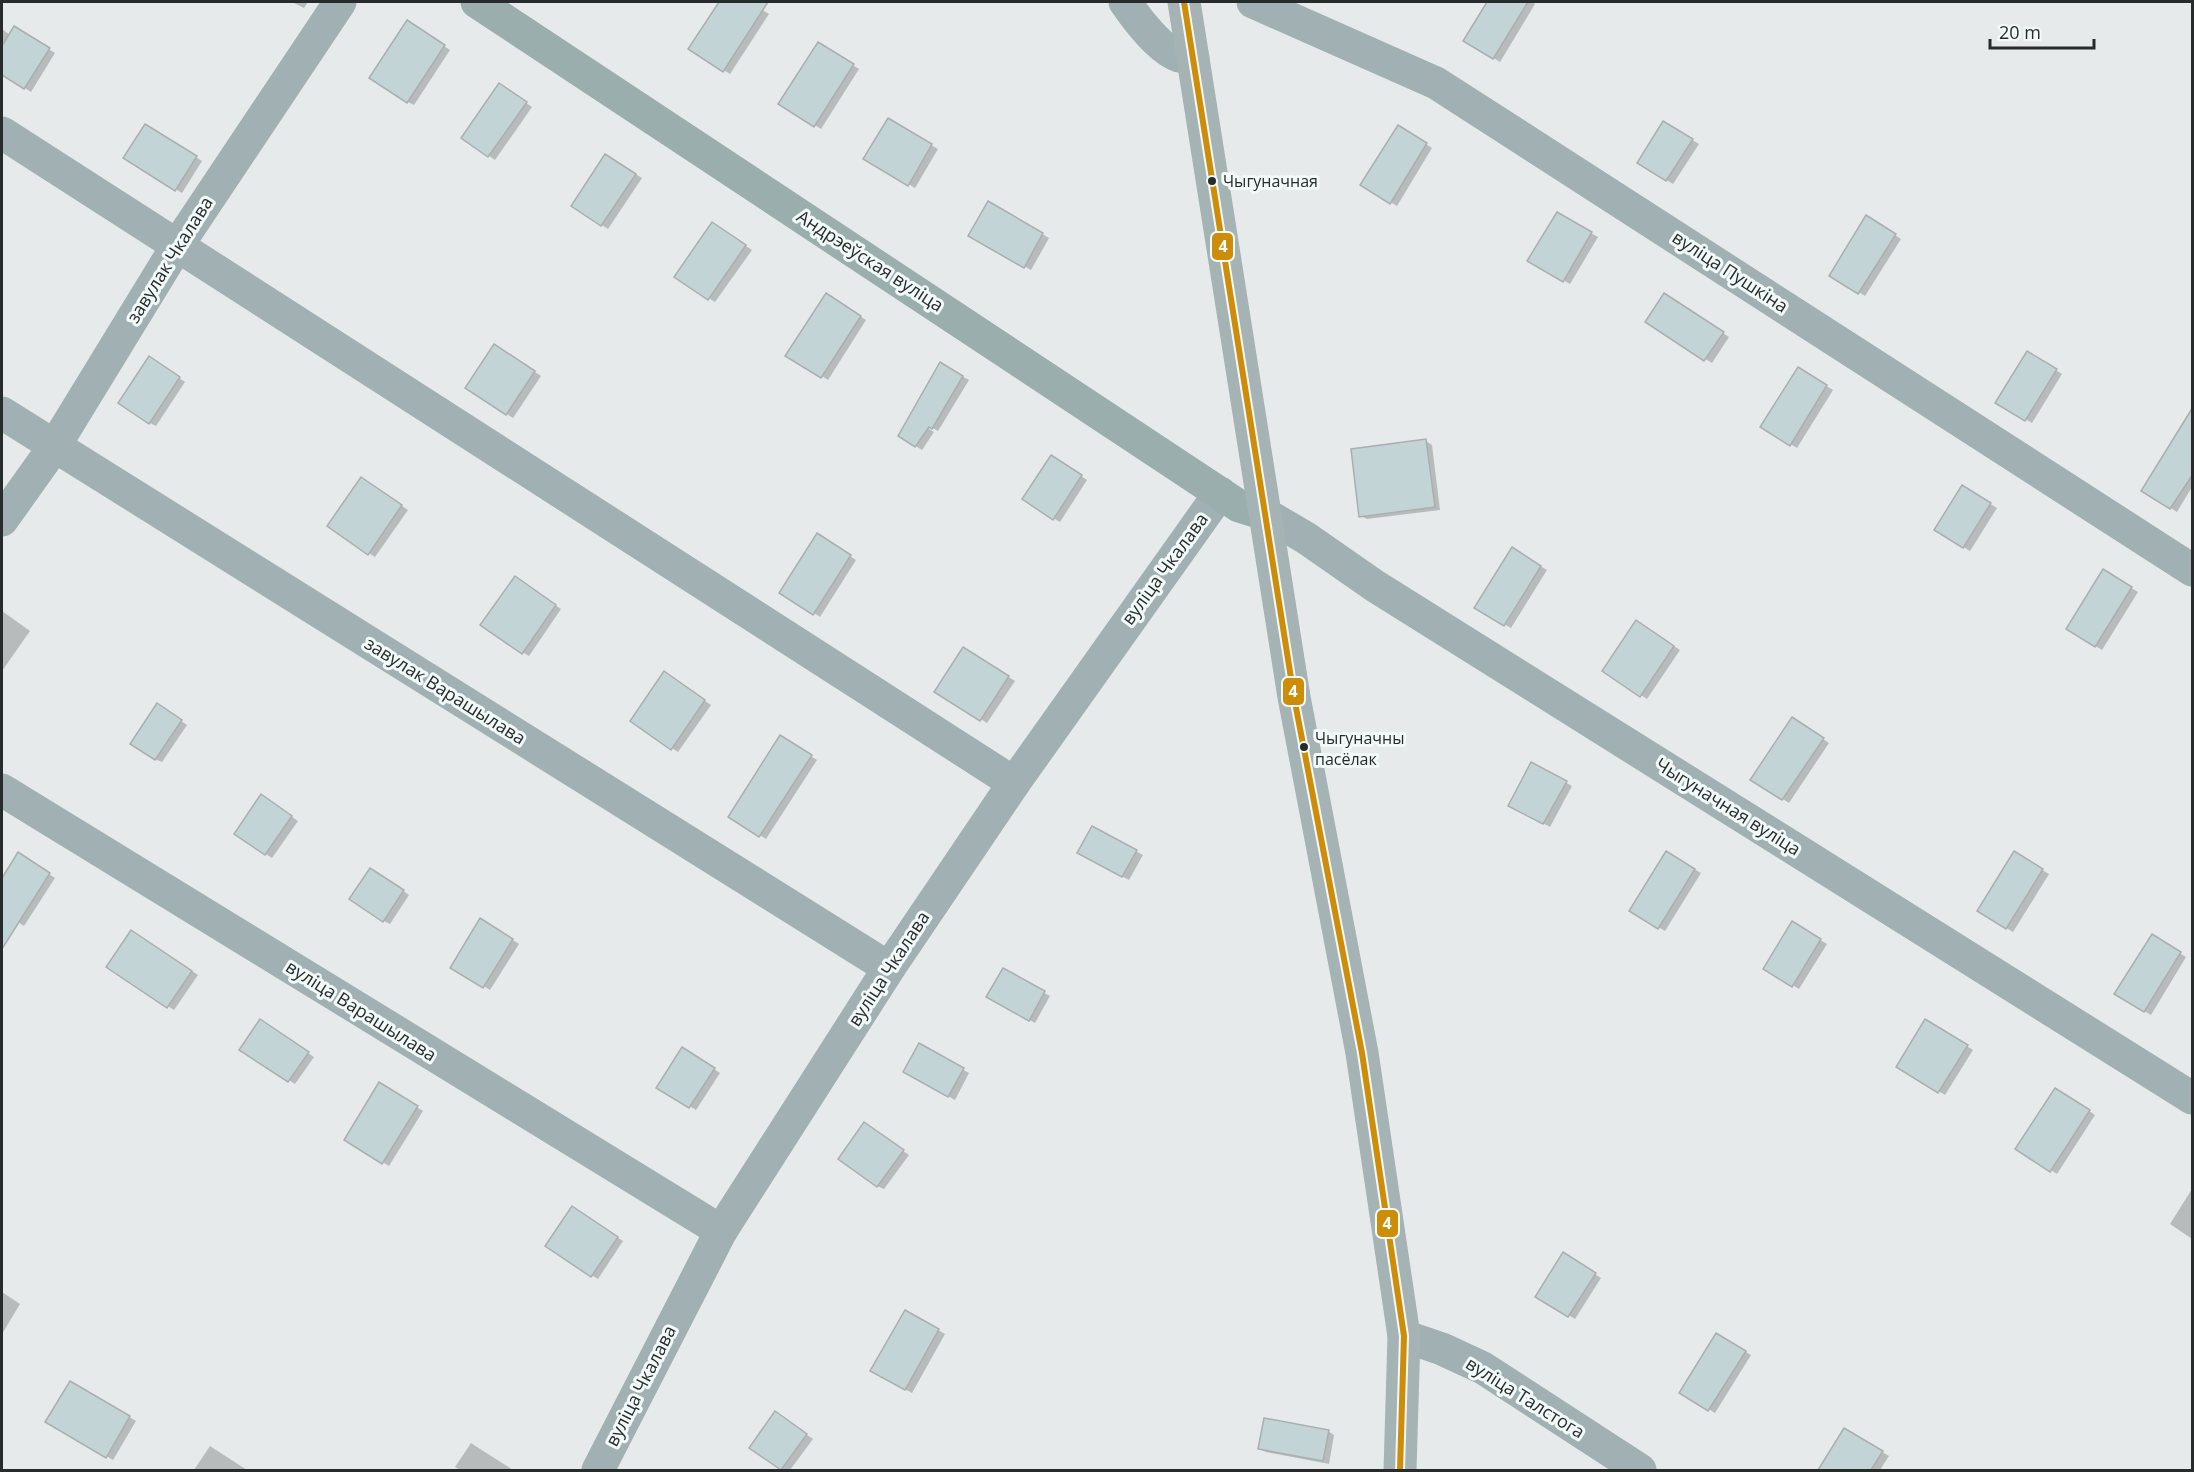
<svg xmlns="http://www.w3.org/2000/svg" width="2194" height="1472" font-family="'Open Sans',sans-serif">
	<style>
		.shadow { fill: #0003 }
		.building { fill: #c3d4d6; stroke: #abaeae; stroke-width: 1.5 }
		.lines { fill: none; stroke-linecap: round; stroke-linejoin: round }
		.minor { stroke: #a0b0b3; stroke-width: 33 }
		.secondary { stroke: #9aaeae; stroke-width: 33 }
		.primary { stroke: #a5b3b4; stroke-width: 33 }
		.bus-1-casing { stroke: #f2f9f9; stroke-width: 10 }
		.bus-1 { stroke: #ce8d09; stroke-width: 6 }
		.bus-dot { fill: #282b2b; stroke: #f2f9f9; stroke-width: 2 }
		.labels { text-anchor: middle; stroke-width: 6; stroke-linejoin: round; paint-order: stroke }
		.bus-label { font-size: 16px; fill: #282b2b; stroke: #f2f9f9; text-anchor: start }
		.street-label { font-size: 18px; fill: #282b2b; stroke: #f2f9f9 }
		.line-badge { stroke: #f2f9f9; stroke-width: 2 }
		.badge-label { font-size: 16px; text-anchor: middle; font-weight: bold; fill: #fff }
	</style>
	<rect width="100%" height="100%" fill="#e6eaea"/>
	<!-- shadow -->
	<g class="shadow">
		<polygon points="292,2 308,2 304,8"/>
		<polygon points="720,2 749,2 769,14 730,74 690,49"/>
		<polygon points="1489,2 1532,2 1535,4 1500,62 1465,40"/>
		<polygon points="413,26 450,50 414,105 408,102"/>
		<polygon points="15,28 55,53 31,92 2,73 2,29 10,35"/>
		<polygon points="819,44 859,69 821,129 780,103"/>
		<polygon points="506,89 532,107 495,160 463,137"/>
		<polygon points="889,120 938,149 915,188 865,158"/>
		<polygon points="1664,123 1699,144 1673,184 1639,163"/>
		<polygon points="146,126 202,161 182,193 125,158"/>
		<polygon points="1398,127 1432,148 1397,206 1362,185"/>
		<polygon points="606,156 642,178 608,229 573,206"/>
		<polygon points="989,203 1049,238 1031,270 970,236"/>
		<polygon points="1557,214 1598,237 1570,284 1530,261"/>
		<polygon points="1867,217 1901,239 1865,296 1831,275"/>
		<polygon points="719,228 752,250 715,302 676,277"/>
		<polygon points="826,295 866,320 828,380 788,355"/>
		<polygon points="1671,299 1729,337 1712,363 1647,322"/>
		<polygon points="501,349 541,376 513,418 467,387"/>
		<polygon points="2028,353 2062,374 2032,423 1997,402"/>
		<polygon points="156,362 185,382 156,426 150,423"/>
		<polygon points="940,364 969,380 938,431 926,424 924,426 934,432 922,450 900,436"/>
		<polygon points="1798,369 1833,390 1797,448 1762,427"/>
		<polygon points="1426,441 1432,445 1440,510 1367,519 1361,516"/>
		<polygon points="2192,441 2192,487 2177,512 2143,491"/>
		<polygon points="1058,460 1087,480 1060,522 1053,518"/>
		<polygon points="368,483 408,510 375,557 369,553"/>
		<polygon points="1962,487 1997,508 1970,551 1936,530"/>
		<polygon points="823,539 856,560 820,617 814,613"/>
		<polygon points="1512,549 1547,570 1511,628 1476,607"/>
		<polygon points="2103,571 2138,592 2102,650 2068,629"/>
		<polygon points="521,582 561,609 529,656 522,652"/>
		<polygon points="2,611 30,631 2,671"/>
		<polygon points="1643,626 1680,650 1647,699 1604,671"/>
		<polygon points="963,649 1015,681 987,723 936,691"/>
		<polygon points="670,677 711,705 678,752 672,748"/>
		<polygon points="164,709 187,725 162,762 155,759"/>
		<polygon points="1799,723 1829,743 1789,803 1753,779"/>
		<polygon points="780,737 817,760 766,839 730,817"/>
		<polygon points="1532,764 1572,786 1550,827 1510,805"/>
		<polygon points="268,800 298,821 272,858 236,834"/>
		<polygon points="1093,828 1143,855 1129,880 1079,853"/>
		<polygon points="1666,853 1701,873 1665,931 1631,911"/>
		<polygon points="2014,853 2049,874 2013,932 1979,911"/>
		<polygon points="18,854 55,878 24,926 2,912 2,881"/>
		<polygon points="377,873 409,895 390,924 384,921"/>
		<polygon points="481,920 519,944 490,990 452,967"/>
		<polygon points="1792,923 1827,944 1799,989 1765,968"/>
		<polygon points="138,935 198,975 174,1010 109,967"/>
		<polygon points="2152,936 2186,957 2151,1015 2116,994"/>
		<polygon points="1003,970 1050,996 1035,1023 988,997"/>
		<polygon points="1926,1021 1973,1050 1945,1095 1898,1067"/>
		<polygon points="267,1025 314,1057 295,1084 242,1050"/>
		<polygon points="919,1045 969,1073 955,1100 905,1072"/>
		<polygon points="682,1049 720,1073 696,1110 658,1087"/>
		<polygon points="380,1084 423,1111 389,1166 346,1139"/>
		<polygon points="2062,1093 2095,1115 2057,1174 2051,1170"/>
		<polygon points="871,1128 909,1155 884,1189 877,1186"/>
		<polygon points="2192,1189 2192,1239 2170,1224"/>
		<polygon points="578,1212 623,1241 598,1279 591,1275"/>
		<polygon points="1563,1254 1601,1278 1575,1319 1537,1296"/>
		<polygon points="2,1292 20,1304 2,1334"/>
		<polygon points="905,1312 945,1334 912,1393 872,1371"/>
		<polygon points="1717,1335 1751,1355 1715,1413 1681,1392"/>
		<polygon points="71,1383 136,1421 113,1460 48,1421"/>
		<polygon points="782,1417 813,1439 790,1470 784,1470 751,1448"/>
		<polygon points="1845,1430 1889,1456 1880,1470 1820,1470"/>
		<polygon points="1328,1431 1334,1435 1329,1464 1266,1452 1260,1449"/>
		<polygon points="471,1443 477,1447 513,1470 460,1470 455,1467"/>
		<polygon points="210,1446 216,1450 247,1470 194,1470"/>
	</g>
	<!-- building -->
	<g class="building">
		<polygon points="719,2 768,2 723,72 688,49"/>
		<polygon points="1487,2 1528,2 1493,59 1463,41"/>
		<polygon points="407,20 445,45 407,103 369,78"/>
		<polygon points="14,26 50,48 24,89 2,75 2,46"/>
		<polygon points="818,42 854,64 814,127 778,104"/>
		<polygon points="499,83 527,102 488,157 461,138"/>
		<polygon points="888,118 932,144 908,186 863,159"/>
		<polygon points="1663,121 1693,139 1666,181 1637,163"/>
		<polygon points="145,124 197,156 175,191 123,158"/>
		<polygon points="1398,125 1427,143 1390,204 1360,185"/>
		<polygon points="605,154 636,174 601,226 571,206"/>
		<polygon points="988,201 1043,233 1024,268 968,236"/>
		<polygon points="1557,212 1592,232 1563,282 1527,261"/>
		<polygon points="1866,215 1896,234 1858,294 1829,276"/>
		<polygon points="712,222 746,245 708,300 674,277"/>
		<polygon points="826,293 861,316 821,378 785,356"/>
		<polygon points="1664,293 1724,332 1704,361 1645,322"/>
		<polygon points="494,344 535,371 506,415 465,388"/>
		<polygon points="2027,351 2057,369 2025,421 1995,403"/>
		<polygon points="149,356 180,377 149,424 118,403"/>
		<polygon points="940,362 963,376 932,429 929,427 915,447 898,436"/>
		<polygon points="1798,367 1827,385 1790,446 1760,427"/>
		<polygon points="2193,407 2193,474 2170,509 2141,491"/>
		<polygon points="1426,439 1435,507 1359,517 1351,449"/>
		<polygon points="1051,455 1082,475 1053,520 1022,499"/>
		<polygon points="361,477 402,505 368,555 327,526"/>
		<polygon points="1962,485 1991,503 1963,548 1934,530"/>
		<polygon points="817,533 851,555 813,615 779,593"/>
		<polygon points="1512,547 1541,566 1504,626 1474,608"/>
		<polygon points="2103,569 2132,587 2095,647 2066,629"/>
		<polygon points="515,576 556,605 522,654 480,625"/>
		<polygon points="1636,620 1674,646 1640,697 1602,671"/>
		<polygon points="963,647 1009,676 980,721 934,692"/>
		<polygon points="664,671 705,700 671,750 630,721"/>
		<polygon points="157,703 182,720 155,760 130,744"/>
		<polygon points="1792,717 1824,738 1782,800 1750,780"/>
		<polygon points="780,735 812,755 759,837 728,817"/>
		<polygon points="1531,762 1567,781 1543,824 1508,806"/>
		<polygon points="261,794 292,816 265,855 234,834"/>
		<polygon points="1092,826 1137,850 1122,877 1077,853"/>
		<polygon points="1666,851 1695,869 1658,929 1629,911"/>
		<polygon points="2014,851 2043,869 2006,929 1977,911"/>
		<polygon points="18,852 50,873 2,949 2,878"/>
		<polygon points="370,868 404,890 383,922 349,899"/>
		<polygon points="480,918 513,939 483,988 450,968"/>
		<polygon points="1792,921 1821,939 1792,987 1763,969"/>
		<polygon points="131,930 192,971 167,1008 106,967"/>
		<polygon points="2152,934 2181,952 2144,1012 2114,994"/>
		<polygon points="1003,968 1045,991 1029,1021 986,997"/>
		<polygon points="260,1019 309,1052 288,1082 239,1050"/>
		<polygon points="1925,1019 1968,1045 1938,1093 1896,1067"/>
		<polygon points="919,1043 964,1068 948,1097 903,1072"/>
		<polygon points="682,1047 715,1068 689,1108 656,1088"/>
		<polygon points="379,1082 418,1106 382,1164 344,1140"/>
		<polygon points="2055,1088 2090,1110 2050,1172 2015,1149"/>
		<polygon points="864,1122 904,1150 877,1187 838,1159"/>
		<polygon points="572,1206 618,1237 591,1277 545,1246"/>
		<polygon points="1563,1252 1596,1273 1568,1317 1535,1297"/>
		<polygon points="905,1310 939,1329 905,1390 870,1371"/>
		<polygon points="1716,1333 1746,1351 1708,1411 1679,1393"/>
		<polygon points="70,1381 130,1416 106,1458 45,1422"/>
		<polygon points="775,1411 807,1434 781,1470 749,1448"/>
		<polygon points="1264,1418 1329,1430 1323,1461 1258,1449"/>
		<polygon points="1844,1428 1883,1451 1871,1470 1818,1470"/>
	</g>
	<g class="lines">
		<!-- minor -->
		<g class="minor">
			<path d="M1125 2C1136 18 1160 50 1179 56 1183 57 1189 57 1193 58"/>
			<polyline points="1253,2 1436,83 2192,570"/>
			<polyline points="2,133 1014,783"/>
			<polyline points="2,413 889,968"/>
			<polyline points="1265,514 1306,538 1375,586 2192,1098"/>
			<polyline points="2,520 54,447 177,246 340,2"/>
			<polyline points="2,790 721,1231"/>
			<polyline points="1404,1336 1442,1349 1483,1368 1640,1470"/>
			<polyline points="598,1470 721,1231 889,968 1014,783 1220,493"/>
		</g>
		<!-- secondary -->
		<polyline class="secondary" points="477,2 1239,506 1265,514"/>
		<!-- primary -->
		<polyline class="primary" points="1184,2 1294,697 1362,1053 1404,1336 1400,1470"/>
		<defs>
			<polyline id="bus-1" points="1184,2 1294,697 1362,1053 1404,1336 1400,1470"/>
		</defs>
		<!-- bus-1 casing -->
		<use href="#bus-1" class="bus-1-casing"/>
		<!-- bus-1 -->
		<use href="#bus-1" class="bus-1"/>
	</g>
	<!-- markers -->
	<g class="bus-dot">
		<circle cx="1212" cy="181" r="5"/>
		<circle cx="1304" cy="747" r="5"/>
	</g>
	<g class="labels">
		<!-- bus labels -->
		<g class="bus-label">
			<text x="1223" y="187">Чыгуначная</text>
			<text x="1315" y="744">Чыгуначны<tspan x="1315" dy="21">пасёлак</tspan></text>
		</g>
		<!-- street labels -->
		<g class="street-label">
			<text transform="translate(170 260) rotate(-58)" y="6">завулак Чкалава</text>
			<text transform="translate(870 261) rotate(33)" y="6">Андрэеўская вуліца</text>
			<text transform="translate(1730 272) rotate(33)" y="6">вуліца Пушкіна</text>
			<text transform="translate(1165 569) rotate(-54)" y="6">вуліца Чкалава</text>
			<text transform="translate(445 691) rotate(32)" y="6">завулак Варашылава</text>
			<text transform="translate(1728 807) rotate(32)" y="6">Чыгуначная вуліца</text>
			<text transform="translate(889 969) rotate(-57)" y="6">вуліца Чкалава</text>
			<text transform="translate(361 1011) rotate(32)" y="6">вуліца Варашылава</text>
			<text transform="translate(641 1386) rotate(-63)" y="6">вуліца Чкалава</text>
			<text transform="translate(1525 1398) rotate(32)" y="6">вуліца Талстога</text>
		</g>
	</g>
	<g class="line-badge">
		<rect x="1211" y="232" width="23" height="29" rx="6" fill="#ce8d09"/>
		<rect x="1282" y="677" width="23" height="29" rx="6" fill="#ce8d09"/>
		<rect x="1376" y="1209" width="23" height="29" rx="6" fill="#ce8d09"/>
	</g>
	<g class="badge-label">
		<text x="1223" y="252">4</text>
		<text x="1293" y="697">4</text>
		<text x="1387" y="1229">4</text>
	</g>
	<!-- border -->
	<rect width="2194" height="1472" fill="none" stroke="#282b2b" stroke-width="6"/>
	<!-- scale -->
	<path d="M1990 39v9h104v-9" fill="none" stroke="#282b2b" stroke-width="3"/>
	<text x="1999" y="39" font-size="18" fill="#282b2b" stroke="#f2f9f9" stroke-width="4.5" paint-order="stroke">20 m</text>
</svg>
